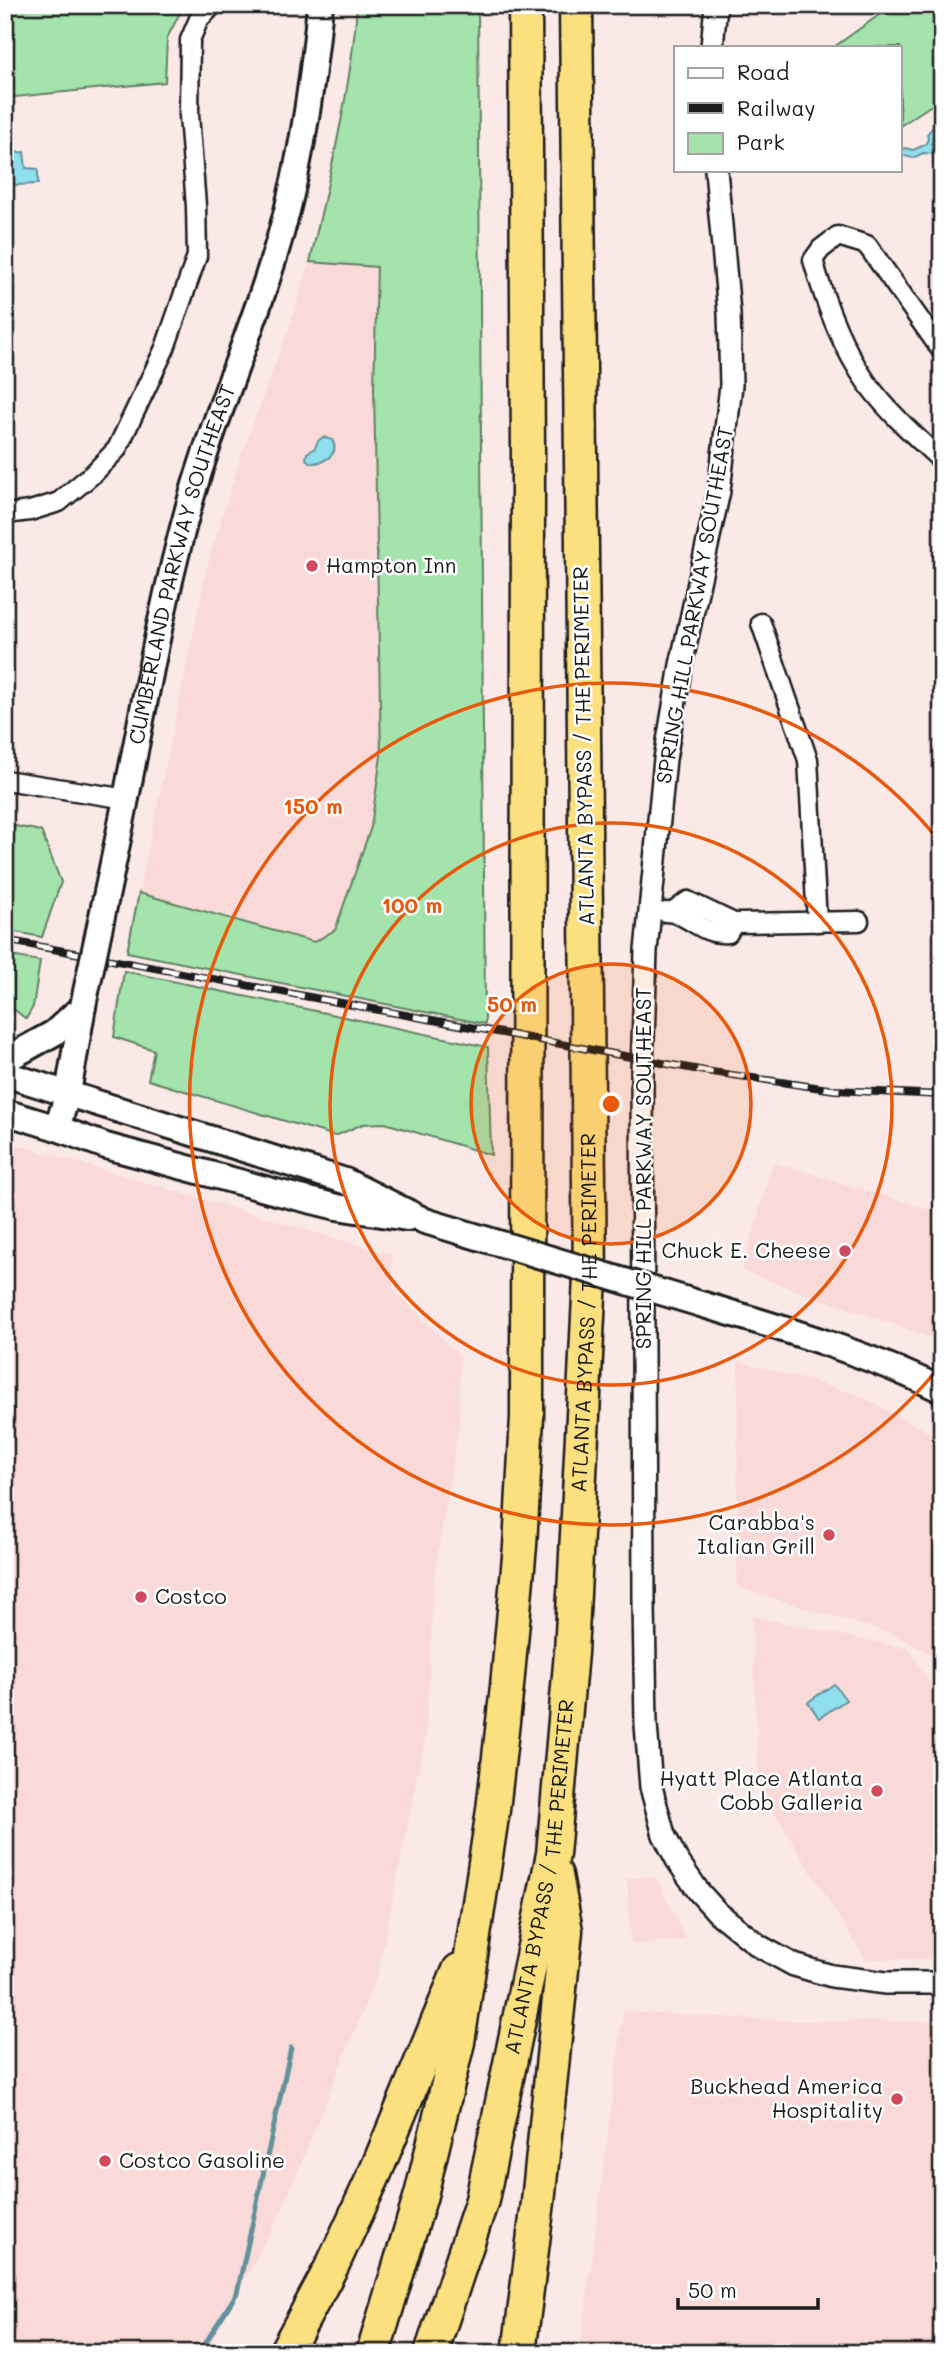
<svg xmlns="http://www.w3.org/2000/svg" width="947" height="2358" font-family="Mali,sans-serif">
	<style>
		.built { fill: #f9dad8 }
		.green { fill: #a4e3ac; stroke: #608064; stroke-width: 2 }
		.water { fill: #90dfee; stroke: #62919a; stroke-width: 2 }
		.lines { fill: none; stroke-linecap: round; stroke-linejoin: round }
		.stream { stroke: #62919a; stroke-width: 5 }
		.minor-casing { stroke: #1c1c1c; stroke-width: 23 }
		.tertiary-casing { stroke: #1c1c1c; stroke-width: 26 }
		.secondary-casing { stroke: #1c1c1c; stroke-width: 30 }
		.motorway-casing { stroke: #1c1c1c; stroke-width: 37 }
		.minor { stroke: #fff; stroke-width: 18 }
		.tertiary { stroke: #fff; stroke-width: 21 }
		.secondary { stroke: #fff; stroke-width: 24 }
		.motorway { stroke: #fce080; stroke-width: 32 }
		.rail-casing { stroke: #1c1c1c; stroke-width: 8 }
		.rail { stroke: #fff; stroke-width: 5; stroke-dasharray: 16; stroke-linecap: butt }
		.secondary-bridge-casing { stroke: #1c1c1c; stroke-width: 30; stroke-linecap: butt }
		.secondary-bridge { stroke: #fff; stroke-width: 24 }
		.ring { fill: none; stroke: #e8590c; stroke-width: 3.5 }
		.poi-dot { fill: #d1495b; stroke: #fff; stroke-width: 2.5 }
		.labels { text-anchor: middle; stroke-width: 5; stroke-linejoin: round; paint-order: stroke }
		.street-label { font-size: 21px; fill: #1c1c1c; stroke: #fff }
		.poi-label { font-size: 21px; fill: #1c1c1c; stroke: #fff; text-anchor: end }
		.centre { fill: #e8590c; stroke: #fff; stroke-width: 3.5 }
		.ring-label { font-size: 21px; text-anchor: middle; font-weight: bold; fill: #e8590c; stroke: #fff; stroke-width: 5; stroke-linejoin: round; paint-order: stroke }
	</style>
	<rect width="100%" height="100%" fill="#fbe9e8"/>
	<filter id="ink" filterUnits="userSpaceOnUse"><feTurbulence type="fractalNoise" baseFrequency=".0143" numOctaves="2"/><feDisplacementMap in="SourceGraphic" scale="14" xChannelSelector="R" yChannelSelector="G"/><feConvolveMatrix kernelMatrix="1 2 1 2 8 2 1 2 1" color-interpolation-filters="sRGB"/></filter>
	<g filter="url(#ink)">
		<!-- built -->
		<g class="built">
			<polygon points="310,262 377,267 374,389 381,756 371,827 335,930 314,942 139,893 207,567 240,458 290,325"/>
			<polygon points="5,1141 392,1255 393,1289 460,1357 459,1424 434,1576 426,1734 378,1973 281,2213 204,2353 5,2353"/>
			<polygon points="773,1162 930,1210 942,1209 942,1344 923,1335 742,1271"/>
			<polygon points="738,1361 859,1395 942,1439 942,1660 892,1634 737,1587"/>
			<polygon points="752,1616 909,1649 942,1702 942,1959 865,1959 759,1788"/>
			<polygon points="656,1877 686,1940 631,1944 627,1878"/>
			<polygon points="623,2012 797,2021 942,2022 942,2353 580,2353"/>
		</g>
		<!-- green -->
		<g class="green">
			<polygon points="5,5 184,5 167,38 165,82 5,98"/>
			<path d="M357 5H478L485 1024 127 952 139 893 314 942 335 930 371 827 381 756 374 389 377 267 310 262C329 178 351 92 357 5Z"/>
			<polygon points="893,5 942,5 942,98 900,126 900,47 834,47"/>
			<polygon points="5,824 41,831 61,882 42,937 5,930"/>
			<polygon points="5,955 40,961 33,1007 26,1019 5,1002"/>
			<polygon points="124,971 488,1047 491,1155 385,1123 363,1124 335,1136 148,1080 154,1050 114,1037"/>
		</g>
		<!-- water -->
		<g class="water">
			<polygon points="933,127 942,129 942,137 935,138 931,144 934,148 942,148 942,158 935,154 923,153 913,158 900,155 900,150 905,148 913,150 925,145 928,139 927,134"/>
			<polygon points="5,148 7,163 12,163 10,153 24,152 26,168 38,169 38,184 16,185 5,178"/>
			<path d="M323 437 332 440C341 455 323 463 311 463L306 459 307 453 315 448 318 441Z"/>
			<polygon points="834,1684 846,1700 819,1718 808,1702"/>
		</g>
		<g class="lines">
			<!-- stream -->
			<polyline class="stream" points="199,2353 237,2293 291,2048"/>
			<defs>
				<g id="minor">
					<path d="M942 351 867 245 838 236 821 249 813 260C825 303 841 346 867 383 888 412 916 437 942 461"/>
					<polyline points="5,514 30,511 59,502 94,473 117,449 165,348 197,256 196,206 189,115 190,40 199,19 213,5"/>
					<polyline points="761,623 808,760 817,922"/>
					<polyline points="5,780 127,799"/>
					<path d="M665 912C689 912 700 936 728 933L734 923"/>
					<polyline points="673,912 688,901 734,923 859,921"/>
				</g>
				<g id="tertiary">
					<polyline points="712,47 716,5"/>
					<polyline points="716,170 729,313 731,385 719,491 681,665 665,759 646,951 642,1071 644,1603 646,1725 651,1787 664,1835 677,1860 699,1892 718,1913 759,1946 794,1965 832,1976 886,1983 942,1983"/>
				</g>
				<g id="secondary">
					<path id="s1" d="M110 878C137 751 156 620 192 495 214 419 246 346 270 270 298 185 312 95 320 5"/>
					<polyline points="5,1060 54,1033 83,1006"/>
					<polyline points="5,1074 345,1181 425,1221"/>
					<polyline points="5,1112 57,1128 106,1146 276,1192 337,1207 407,1218"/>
					<polyline points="57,1128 68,1093 83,1006"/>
					<path d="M704 1305C785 1329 866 1353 942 1390"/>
				</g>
				<g id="motorway">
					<polyline points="285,2353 333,2264 376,2171 459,1970"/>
					<polyline points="373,2353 421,2195 458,2042 493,1810 507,1686 520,1546 527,1417 528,450 525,5"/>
					<path id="s2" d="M431 2353 482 2200 553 1854 571 1653 590 1277 576 5"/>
					<polyline points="519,2353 538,2202 566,1931 556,1875"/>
				</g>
			</defs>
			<!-- minor casing -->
			<use href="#minor" class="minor-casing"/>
			<!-- tertiary casing -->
			<use href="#tertiary" class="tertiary-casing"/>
			<!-- secondary casing -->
			<use href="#secondary" class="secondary-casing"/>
			<!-- motorway casing -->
			<use href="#motorway" class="motorway-casing"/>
			<!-- minor -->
			<use href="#minor" class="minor"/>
			<!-- tertiary -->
			<use href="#tertiary" class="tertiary"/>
			<!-- secondary -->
			<use href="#secondary" class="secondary"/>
			<!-- motorway -->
			<use href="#motorway" class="motorway"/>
			<defs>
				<polyline id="rail" points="5,940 705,1071 835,1090 942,1095"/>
			</defs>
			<!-- rail casing -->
			<use href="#rail" class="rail-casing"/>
			<!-- rail -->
			<use href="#rail" class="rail"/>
			<defs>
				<g id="secondary-bridge">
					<polyline points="83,1006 110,878"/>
					<polyline points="425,1221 704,1305"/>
				</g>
			</defs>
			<!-- secondary-bridge casing -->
			<use href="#secondary-bridge" class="secondary-bridge-casing"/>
			<!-- secondary-bridge -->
			<use href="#secondary-bridge" class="secondary-bridge"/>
		</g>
	</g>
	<!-- distance rings -->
	<circle cx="611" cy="1104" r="140" fill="#e8590c" fill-opacity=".12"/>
	<g class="ring">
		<circle cx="611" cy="1104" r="140"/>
		<circle cx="611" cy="1104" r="281"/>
		<path d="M940 1366A421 421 0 1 1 940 842"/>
	</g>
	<!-- markers -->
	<g class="poi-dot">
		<circle cx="312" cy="566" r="7"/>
		<circle cx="845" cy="1251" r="7"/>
		<circle cx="829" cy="1535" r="7"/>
		<circle cx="141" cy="1597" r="7"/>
		<circle cx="877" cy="1791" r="7"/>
		<circle cx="897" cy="2099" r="7"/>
		<circle cx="105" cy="2161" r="7"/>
	</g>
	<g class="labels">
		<!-- street labels -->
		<g class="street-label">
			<text dy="7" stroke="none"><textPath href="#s1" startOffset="322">CUMBERLAND PARKWAY SOUTHEAST</textPath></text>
			<text transform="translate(695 605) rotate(-80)" y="7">SPRING HILL PARKWAY SOUTHEAST</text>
			<text transform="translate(584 746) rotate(-91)" y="7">ATLANTA BYPASS / THE PERIMETER</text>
			<text transform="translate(644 1168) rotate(-90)" y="7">SPRING HILL PARKWAY SOUTHEAST</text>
			<text dy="7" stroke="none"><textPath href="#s2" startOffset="1057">ATLANTA BYPASS / THE PERIMETER</textPath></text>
			<text dy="7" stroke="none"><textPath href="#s2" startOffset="490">ATLANTA BYPASS / THE PERIMETER</textPath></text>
		</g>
		<!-- poi labels -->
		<g class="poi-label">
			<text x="326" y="573" text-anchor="start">Hampton Inn</text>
			<text x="831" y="1258">Chuck E. Cheese</text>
			<text x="815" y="1530">Carabba's<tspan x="815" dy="24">Italian Grill</tspan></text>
			<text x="155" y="1604" text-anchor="start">Costco</text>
			<text x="863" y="1786">Hyatt Place Atlanta<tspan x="863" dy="24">Cobb Galleria</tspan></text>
			<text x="883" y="2094">Buckhead America<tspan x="883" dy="24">Hospitality</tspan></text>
			<text x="119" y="2168" text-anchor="start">Costco Gasoline</text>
		</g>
	</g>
	<circle cx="611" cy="1104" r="10" class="centre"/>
	<g class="ring-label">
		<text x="313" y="814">150 m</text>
		<text x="412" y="913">100 m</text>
		<text x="512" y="1012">50 m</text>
	</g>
	<!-- margin -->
	<rect width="947" height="2358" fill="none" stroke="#fff" stroke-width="28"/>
	<rect x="14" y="14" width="919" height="2330" fill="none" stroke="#1c1c1c" stroke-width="2.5" filter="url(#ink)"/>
	<!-- legend -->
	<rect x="674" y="46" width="228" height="126" fill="#ffffff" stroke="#a4a4a4" stroke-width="2"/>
	<rect x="688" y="68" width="35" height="10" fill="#ffffff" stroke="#a4a4a4" stroke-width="2"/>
	<text x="737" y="80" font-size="21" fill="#1c1c1c">Road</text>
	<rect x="688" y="103" width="35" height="10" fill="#1c1c1c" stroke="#a4a4a4" stroke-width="2"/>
	<text x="737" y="116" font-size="21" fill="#1c1c1c">Railway</text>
	<rect x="688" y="133" width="35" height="21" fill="#a4e3ac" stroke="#a4a4a4" stroke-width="2"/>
	<text x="737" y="150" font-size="21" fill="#1c1c1c">Park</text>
	<!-- scale -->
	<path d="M678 2298v10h140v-10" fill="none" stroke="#1c1c1c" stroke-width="3.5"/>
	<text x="688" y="2298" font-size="21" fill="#1c1c1c" stroke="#ffffff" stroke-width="5" paint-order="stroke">50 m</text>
</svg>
